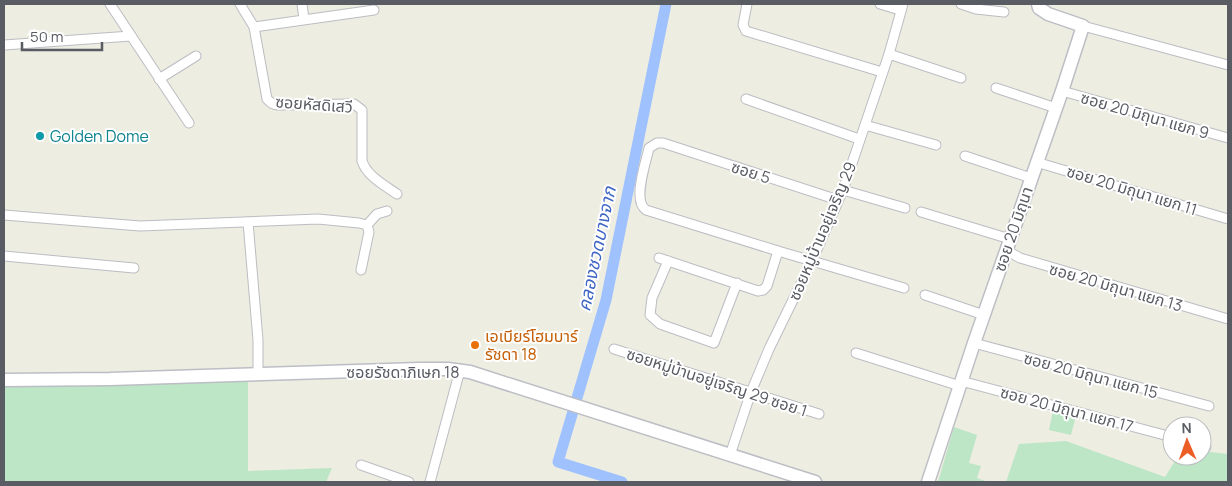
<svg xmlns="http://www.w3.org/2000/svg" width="1232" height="486" font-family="Manrope,'Noto Sans Thai',sans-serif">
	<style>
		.green { fill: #bce6c5 }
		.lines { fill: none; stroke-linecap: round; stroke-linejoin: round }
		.canal { stroke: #9fc2ff; stroke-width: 11 }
		.street-casing { stroke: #bcbdc3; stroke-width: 11 }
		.secondary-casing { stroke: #bcbec5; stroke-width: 15 }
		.street { stroke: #fff; stroke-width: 9 }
		.secondary { stroke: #fff; stroke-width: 12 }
		.culture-dot { fill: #0f9aa8; stroke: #fff; stroke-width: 2 }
		.food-dot { fill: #e8710a; stroke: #fff; stroke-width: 2 }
		.labels { text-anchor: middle; stroke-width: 4; stroke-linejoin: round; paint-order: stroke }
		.street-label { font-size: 16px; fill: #5a5c63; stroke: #fff }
		.culture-label { font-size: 16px; fill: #0d838f; stroke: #fff; text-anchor: start }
		.food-label { font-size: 16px; fill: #c56008; stroke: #fff; text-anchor: start }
		.water-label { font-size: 18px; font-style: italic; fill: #3f66c5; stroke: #fff }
	</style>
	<rect width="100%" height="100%" fill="#edede1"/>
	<!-- green -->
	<g class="green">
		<polygon points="248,379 248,471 332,468 326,482 4,482 4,382"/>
		<polygon points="1053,411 1076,416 1071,435 1049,430"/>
		<polygon points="954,427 977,435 969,463 981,466 977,478 988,482 938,482"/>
		<polygon points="1066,441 1165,477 1178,456 1202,456 1202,451 1228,454 1228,482 1006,482 1019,444"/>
	</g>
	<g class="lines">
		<!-- canal -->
		<polyline class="canal" points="622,482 558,462 606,300 666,4"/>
		<defs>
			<g id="street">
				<polyline points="110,4 189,123"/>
				<path d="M240 4 254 27 267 99C271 103 273 105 279 105L354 104 362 110V161C367 176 384 185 397 194"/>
				<polyline points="302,4 304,19"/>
				<polyline points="747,4 743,25 746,31 882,72"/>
				<polyline points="880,4 900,10"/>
				<polyline points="961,4 976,9 1004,12"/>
				<polyline points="1083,26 1228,65"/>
				<polyline points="254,27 374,10"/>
				<polyline points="4,45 131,36"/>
				<polyline points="889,54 961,78"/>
				<polyline points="159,79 196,56"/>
				<polyline points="996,88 1056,108"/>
				<polyline points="1062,91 1228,138"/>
				<polyline points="746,99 859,139"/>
				<polyline points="865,125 936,145"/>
				<polyline points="965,156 1031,178"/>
				<polyline points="1036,162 1228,219"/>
				<polyline points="843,190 905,208"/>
				<path d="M838 200 663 143H657L649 148C646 162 632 201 646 210L778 251 904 288"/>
				<polyline points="921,212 1010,239"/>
				<polyline points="4,215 140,226 318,219 359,223 367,225 369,232 361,270"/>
				<polyline points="248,222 258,340 258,374"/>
				<polyline points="367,225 377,214 387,211"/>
				<polyline points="1006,250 1020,258 1228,319"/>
				<polyline points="4,256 134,268"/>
				<polyline points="659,258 758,291 763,290 767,286 778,251"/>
				<polyline points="668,261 652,298 650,315 660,324 714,343 737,283"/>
				<polyline points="925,295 984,315"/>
				<polyline points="974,343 1209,406"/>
				<polyline points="614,349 819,414"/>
				<polyline points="856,353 960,386"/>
				<polyline points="961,381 1172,437"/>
				<polyline points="1202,445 1206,447"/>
				<polyline points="730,455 751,392 769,349 812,261 843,190 889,54 903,4"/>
				<polyline points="361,465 409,482"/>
				<polyline points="430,482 460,370"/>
			</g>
			<g id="secondary">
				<polyline points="4,380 110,379 419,369 448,369 470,372 815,482"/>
				<polyline points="928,482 974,343 1062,91 1083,26 1048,14 1039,8 1038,4"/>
			</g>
		</defs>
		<!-- street casing -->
		<use href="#street" class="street-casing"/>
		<!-- secondary casing -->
		<use href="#secondary" class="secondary-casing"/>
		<!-- street -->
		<use href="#street" class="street"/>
		<!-- secondary -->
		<use href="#secondary" class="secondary"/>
	</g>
	<!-- markers -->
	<circle class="culture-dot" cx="40" cy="136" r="5"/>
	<circle class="food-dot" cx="475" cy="345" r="5"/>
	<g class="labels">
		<!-- street labels -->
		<g class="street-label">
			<text transform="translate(314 104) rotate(4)" y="6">ซอยหัสดิเสวี</text>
			<text transform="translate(1145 115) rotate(16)" y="6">ซอย 20 มิถุนา แยก 9</text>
			<text transform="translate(751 172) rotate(18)" y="6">ซอย 5</text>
			<text transform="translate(1132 190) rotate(17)" y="6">ซอย 20 มิถุนา แยก 11</text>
			<text transform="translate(1013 229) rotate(-71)" y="6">ซอย 20 มิถุนา</text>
			<text transform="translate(822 231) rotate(-67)" y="6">ซอยหมู่บ้านอยู่เจริญ 29</text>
			<text transform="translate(1116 287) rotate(16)" y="6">ซอย 20 มิถุนา แยก 13</text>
			<text x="403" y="378">ซอยรัชดาภิเษก 18</text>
			<text transform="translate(1091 375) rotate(15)" y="6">ซอย 20 มิถุนา แยก 15</text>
			<text transform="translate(717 382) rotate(18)" y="6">ซอยหมู่บ้านอยู่เจริญ 29 ซอย 1</text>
			<text transform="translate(1067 409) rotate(15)" y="6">ซอย 20 มิถุนา แยก 17</text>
		</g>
		<!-- culture labels -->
		<g class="culture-label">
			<text x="50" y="142">Golden Dome</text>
		</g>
		<!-- food labels -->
		<g class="food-label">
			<text x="485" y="342">เอเบียร์โฮมบาร์<tspan x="485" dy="18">รัชดา 18</tspan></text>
		</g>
		<!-- water labels -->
		<g class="water-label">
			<text transform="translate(597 249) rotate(-78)" y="6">คลองชวดบางจาก</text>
		</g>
	</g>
	<!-- border -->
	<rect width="1232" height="486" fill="none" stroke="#5a5c63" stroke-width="10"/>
	<!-- north arrow -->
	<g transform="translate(1187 441) rotate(358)"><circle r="24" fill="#ffffff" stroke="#bdbec1"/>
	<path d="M0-4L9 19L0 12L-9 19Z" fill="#ed5e27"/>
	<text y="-8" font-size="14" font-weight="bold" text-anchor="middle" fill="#5a5c63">N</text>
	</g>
	<!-- scale -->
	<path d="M22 42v8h80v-8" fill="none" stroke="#5a5c63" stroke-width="2.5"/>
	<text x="30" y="42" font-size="15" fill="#5a5c63" stroke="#ffffff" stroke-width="4" paint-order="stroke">50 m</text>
</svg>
